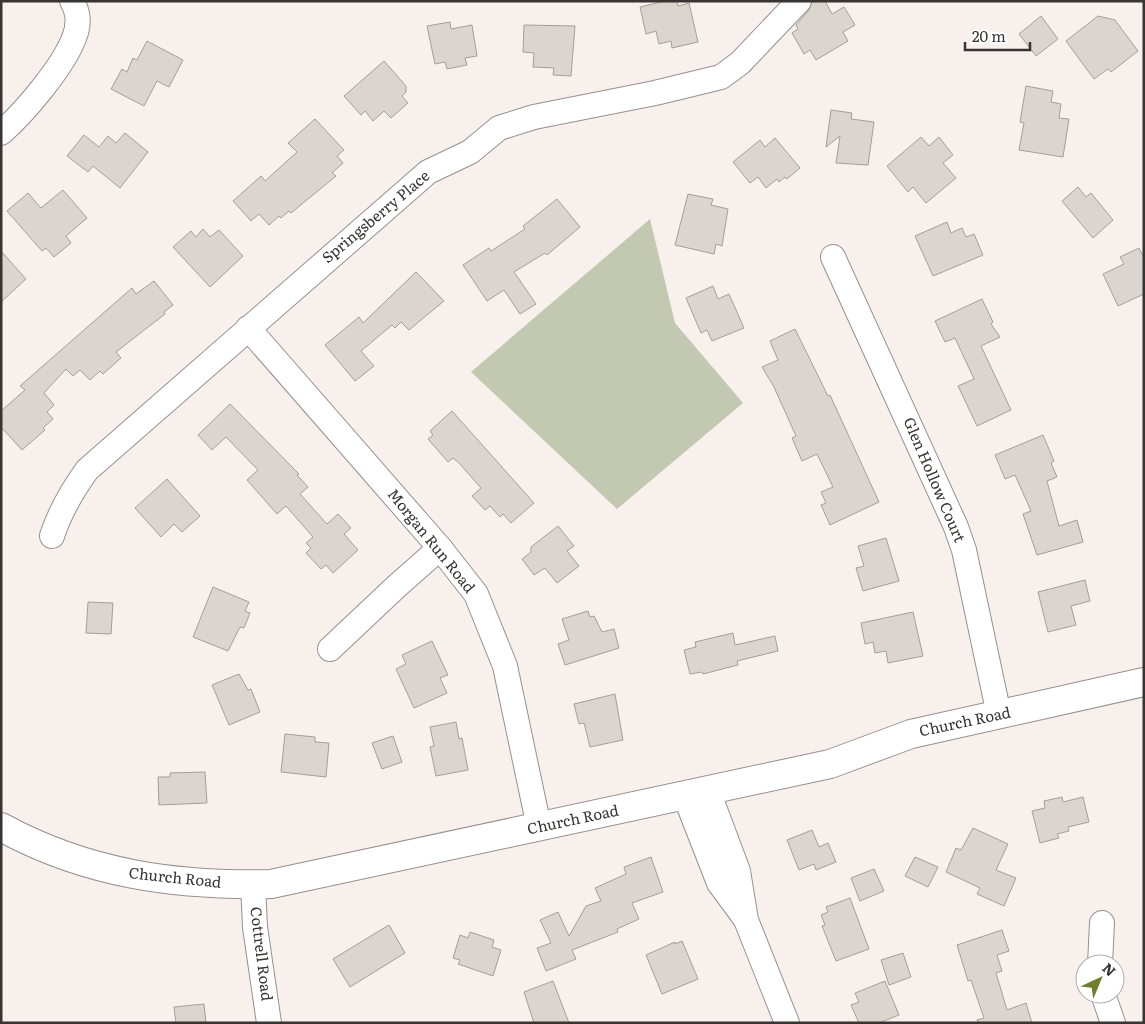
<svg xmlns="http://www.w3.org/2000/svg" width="1145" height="1024" font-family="Literata,serif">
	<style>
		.green { fill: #c3c8b0 }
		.building { fill: #dad5ce; stroke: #a39f98 }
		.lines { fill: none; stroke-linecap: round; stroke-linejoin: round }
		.minor-casing { stroke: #97908c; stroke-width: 26 }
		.secondary-casing { stroke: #97908c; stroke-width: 30 }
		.minor { stroke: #fff; stroke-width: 24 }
		.secondary { stroke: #fff; stroke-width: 28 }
		.labels { text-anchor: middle; stroke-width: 5; stroke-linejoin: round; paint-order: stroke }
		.street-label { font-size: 15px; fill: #373433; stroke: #fff }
	</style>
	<rect width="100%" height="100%" fill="#f8f0ec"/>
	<!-- green -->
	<polygon class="green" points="650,219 675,323 743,403 617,509 471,372"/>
	<!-- building -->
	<g class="building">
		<polygon points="665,1 677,1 678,6 689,3 698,42 672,48 671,41 659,44 656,31 646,34 640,7"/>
		<polygon points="812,1 825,1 832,14 844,7 855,25 843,32 848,41 816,60 810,50 804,54 792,33 798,29 796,25 809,10"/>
		<polygon points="1041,16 1058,39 1036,56 1019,34"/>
		<polygon points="1098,16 1115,20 1138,51 1111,72 1108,69 1094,79 1066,41"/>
		<polygon points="450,22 451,29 472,25 477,56 465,58 467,65 447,69 445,62 435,64 427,26"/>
		<polygon points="524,25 575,26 571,76 553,75 554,68 533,67 534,53 523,52"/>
		<polygon points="147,41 183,60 169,87 157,81 144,106 111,89 122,69 127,72 133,58 137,60"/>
		<polygon points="384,61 406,86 406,92 402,96 408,103 391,118 384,111 373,121 365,111 361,115 344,96"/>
		<polygon points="1026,86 1053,91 1051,102 1061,104 1059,118 1069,119 1063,157 1019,150 1024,123 1020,122"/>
		<polygon points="831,110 852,113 851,119 874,122 868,165 836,163 840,136 826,147"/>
		<polygon points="315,119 344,150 337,156 343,163 332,173 336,176 291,213 289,211 281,218 279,216 269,225 259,214 251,221 233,201 261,176 265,181 297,152 288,143"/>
		<polygon points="125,133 148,152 120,188 93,166 88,172 67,156 84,135 99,147 108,136 116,143"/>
		<polygon points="921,137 929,146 939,137 953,155 943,163 956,178 926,203 913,187 908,192 887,166"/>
		<polygon points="775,138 800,168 787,179 785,177 779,182 777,179 766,188 758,177 750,183 733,162 760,140 765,147"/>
		<polygon points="1078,187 1086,197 1091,193 1113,220 1093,238 1062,201"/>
		<polygon points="63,190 87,218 66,236 71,243 54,257 46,248 42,251 7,211 28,193 41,208"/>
		<polygon points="688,194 713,199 711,205 728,209 722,246 716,244 714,254 675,245"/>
		<polygon points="557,199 580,227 547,255 545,253 514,272 536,304 520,314 504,290 487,301 463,265 489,248 491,251 525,229 523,226"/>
		<polygon points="947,222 951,233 962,228 966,237 974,234 983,255 933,276 915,236"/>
		<polygon points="203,229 210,237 219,230 243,256 210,287 173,247 191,231 196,237"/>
		<polygon points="1139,248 1144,258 1144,294 1118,306 1103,274 1124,264 1120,257"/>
		<polygon points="1,251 26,279 1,302"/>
		<polygon points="416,272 444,301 409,330 401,322 395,328 392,325 361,351 374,366 355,381 325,345 359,317 363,323"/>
		<polygon points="154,281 173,305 164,312 165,314 116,352 121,358 103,374 100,371 90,380 80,370 73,376 66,369 44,393 54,405 47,412 53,419 43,428 45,430 22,450 1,427 1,411 25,390 20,386 132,288 136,294"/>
		<polygon points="713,286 718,299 729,294 744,328 712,341 707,330 701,333 686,298"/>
		<polygon points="982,299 993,322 991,324 1000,337 981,346 1011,410 977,426 958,386 974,379 955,338 945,342 935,321"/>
		<polygon points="795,329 828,396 830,395 879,502 830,525 821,505 826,503 821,492 833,487 817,454 802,461 792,438 796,436 774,387 762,367 778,360 770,341"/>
		<polygon points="230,404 299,474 297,475 308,487 300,494 327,524 338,514 351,528 344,534 358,550 333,573 326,565 321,569 306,553 311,548 306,543 313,537 286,506 277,514 247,480 258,470 226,437 212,450 198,435"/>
		<polygon points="452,411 534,503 511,523 503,514 500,517 490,506 485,510 472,496 481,488 459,463 453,458 448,462 428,439 433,435 430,431"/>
		<polygon points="1043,435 1054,461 1051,463 1057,477 1047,481 1059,526 1077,520 1083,542 1037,555 1023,514 1031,511 1015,475 1005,479 995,455"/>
		<polygon points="167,479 200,516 182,532 174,524 161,537 135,508"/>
		<polygon points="558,526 574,546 567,551 579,566 557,583 545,568 534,575 522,559 531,552 531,547"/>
		<polygon points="886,538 899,581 863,591 856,568 864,566 858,546"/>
		<polygon points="1085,580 1090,601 1071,606 1076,625 1048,632 1038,592"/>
		<polygon points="213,587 249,602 245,611 250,613 244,628 240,627 228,651 193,637"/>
		<polygon points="88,602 113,603 111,634 86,633"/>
		<polygon points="588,611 590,617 594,616 602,632 614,629 619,648 565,665 558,644 569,640 562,619"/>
		<polygon points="913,612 923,656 888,663 886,651 875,653 873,642 865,644 861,623"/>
		<polygon points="733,633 735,645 775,636 778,651 737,661 738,665 703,674 702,672 690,674 684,650 696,647 695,642"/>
		<polygon points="432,641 448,675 440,678 447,693 414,708 396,669 406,664 402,655"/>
		<polygon points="239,674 248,690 251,689 260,712 229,725 212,685"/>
		<polygon points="615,694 623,740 590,747 584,723 579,724 574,704"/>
		<polygon points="456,722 459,739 462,738 468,770 436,776 430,747 434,746 430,727"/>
		<polygon points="285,734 315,737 315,742 329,743 326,777 281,772"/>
		<polygon points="393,736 402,762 382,769 372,743"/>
		<polygon points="205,772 207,803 159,805 158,777 170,777 170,773"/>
		<polygon points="1062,797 1063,802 1083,797 1089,822 1068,827 1069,831 1057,834 1059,838 1040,843 1032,811 1045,808 1044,801"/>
		<polygon points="973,828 1008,844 996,870 1016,878 1004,906 977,894 980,888 946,872 956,848 961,850"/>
		<polygon points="812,830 819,847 828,843 836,862 816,870 814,864 799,870 787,840"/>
		<polygon points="651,857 663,892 632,903 639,919 617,929 618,932 572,950 576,959 546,971 537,948 551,943 540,920 558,912 569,936 586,906 601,901 595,888 626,874 624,867"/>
		<polygon points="915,857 938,867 928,887 905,876"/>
		<polygon points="874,869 884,891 860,901 851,878"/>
		<polygon points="850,898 869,949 836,961 822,926 825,925 821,915 828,912 826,907"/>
		<polygon points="389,925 405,953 350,987 333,959"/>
		<polygon points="1002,930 1009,951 997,955 1002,971 996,973 1007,1010 1026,1003 1032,1023 978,1023 977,1020 984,1018 971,980 968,981 957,945"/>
		<polygon points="470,932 494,940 492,947 501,950 493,976 458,964 460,960 453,958 460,935 468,938"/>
		<polygon points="682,941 698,979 662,994 646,955 675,942 675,944"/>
		<polygon points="903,953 911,977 889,985 881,960"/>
		<polygon points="553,981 569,1023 534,1023 524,992"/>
		<polygon points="885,981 899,1015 879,1023 859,1023 851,1005 859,1002 855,993"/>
		<polygon points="204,1004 206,1023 176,1023 174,1007"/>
	</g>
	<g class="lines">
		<defs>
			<g id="minor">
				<path d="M1 133C24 113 63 67 74 38 79 26 79 13 72 1"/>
				<polyline points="833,257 956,527 964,550 999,715"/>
				<polyline points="248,328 440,548 476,594 505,666 539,827"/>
				<path d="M52 536C60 511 72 491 87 470L428 172 470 152 499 128 534 117 655 93 721 77 740 63 799 1"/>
				<polyline points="330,649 398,585 440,548"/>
				<polyline points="708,791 738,871 746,920 787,1023"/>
				<polyline points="685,796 719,883 744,917"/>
				<polyline points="253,884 255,927 269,1023"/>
				<polyline points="1100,964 1102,923"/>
				<polyline points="1103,994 1113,1023"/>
			</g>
			<path id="secondary" d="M1 827C87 874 175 886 271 884L830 764 911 734 1144 682"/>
		</defs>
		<!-- minor casing -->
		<use href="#minor" class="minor-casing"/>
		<!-- secondary casing -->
		<use href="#secondary" class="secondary-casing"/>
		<!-- minor -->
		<use href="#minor" class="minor"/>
		<!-- secondary -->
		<use href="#secondary" class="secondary"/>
	</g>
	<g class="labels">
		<!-- street labels -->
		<g class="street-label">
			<text transform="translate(376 217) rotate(-40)" y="5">Springsberry Place</text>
			<text transform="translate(934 480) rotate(67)" y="5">Glen Hollow Court</text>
			<text transform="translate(431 541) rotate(51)" y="5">Morgan Run Road</text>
			<text transform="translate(965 722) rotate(-12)" y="5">Church Road</text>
			<text transform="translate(573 820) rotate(-12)" y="5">Church Road</text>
			<text transform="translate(175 878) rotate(6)" y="5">Church Road</text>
			<text transform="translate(261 954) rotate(83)" y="5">Cottrell Road</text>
		</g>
	</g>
	<!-- border -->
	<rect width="1145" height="1024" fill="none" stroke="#373433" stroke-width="5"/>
	<!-- north arrow -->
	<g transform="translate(1100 979) rotate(44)"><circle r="24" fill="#ffffff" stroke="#afaead"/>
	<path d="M0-4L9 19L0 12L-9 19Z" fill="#707f2e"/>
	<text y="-8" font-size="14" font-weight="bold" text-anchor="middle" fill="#373433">N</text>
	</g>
	<!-- scale -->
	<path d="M965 42v8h65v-8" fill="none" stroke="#373433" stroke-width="2.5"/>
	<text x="972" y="42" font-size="15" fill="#373433" stroke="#ffffff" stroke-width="4" paint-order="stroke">20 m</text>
</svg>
